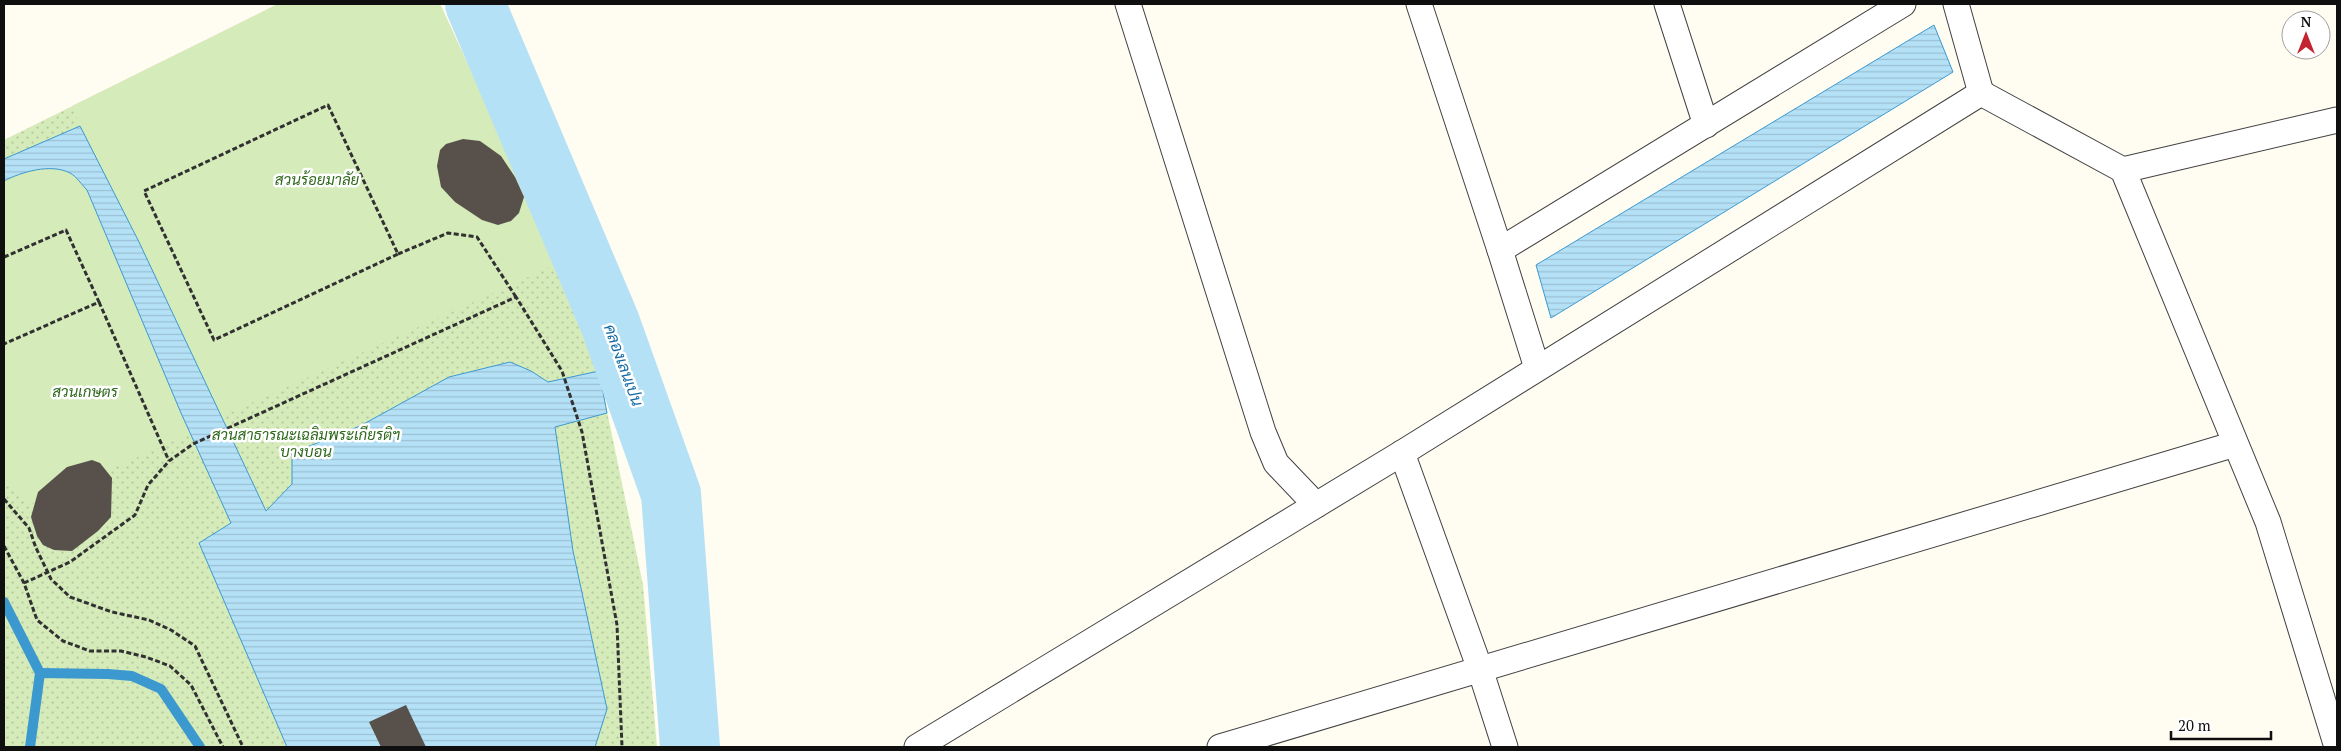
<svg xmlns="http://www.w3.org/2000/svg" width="2341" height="751" font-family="'PT Serif',Sarabun,serif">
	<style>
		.park { fill: url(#park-dots) }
		.garden { fill: #d5ebba }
		.water { fill: url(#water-rules); stroke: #3b99d0 }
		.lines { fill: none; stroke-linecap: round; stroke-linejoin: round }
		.stream { stroke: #3b99d0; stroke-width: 10 }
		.river { stroke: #b5e1f7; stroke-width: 60 }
		.building { fill: #58504b }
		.minor-casing { stroke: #424242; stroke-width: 27 }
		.path { stroke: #313131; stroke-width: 3; stroke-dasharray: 5 2.5; stroke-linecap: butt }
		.minor { stroke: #fff; stroke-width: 25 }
		.labels { text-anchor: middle; stroke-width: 5; stroke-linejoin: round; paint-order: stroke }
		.park-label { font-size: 15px; font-style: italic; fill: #2f691d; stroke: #fff }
		.water-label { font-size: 16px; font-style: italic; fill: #156aa5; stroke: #fff }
	</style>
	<defs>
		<pattern id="park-dots" width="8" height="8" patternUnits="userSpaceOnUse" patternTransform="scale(1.25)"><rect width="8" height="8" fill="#d5ebba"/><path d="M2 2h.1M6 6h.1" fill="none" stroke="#b6c89f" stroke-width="1.8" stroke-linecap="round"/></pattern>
		<pattern id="water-rules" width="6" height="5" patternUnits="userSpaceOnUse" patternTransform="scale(1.25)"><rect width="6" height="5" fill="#b5e1f7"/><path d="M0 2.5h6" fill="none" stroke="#9ac0d3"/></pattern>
	</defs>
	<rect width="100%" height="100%" fill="#fffcf2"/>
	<!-- park -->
	<polygon class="park" points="278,4 440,4 590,329 643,585 657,747 4,747 4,140"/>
	<!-- garden -->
	<g class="garden">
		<polygon points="278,4 440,4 559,263 221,417 139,242 80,126 72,106"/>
		<polygon points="52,169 70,173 87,190 190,434 31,504 4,483 4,181 19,173"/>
	</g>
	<!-- water -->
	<g class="water">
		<polygon points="1934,25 1953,72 1551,318 1536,265"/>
		<path d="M80 126 139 242 266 511 292 484V453L360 426 449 377 510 362 531 371 548 382 599 371 607 413 555 427 573 551 607 709 595 747H287L199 543 231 523 181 413 87 190C82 185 76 176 70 173 51 163 21 172 4 181V159Z"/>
	</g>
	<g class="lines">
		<!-- stream -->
		<g class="stream">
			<polyline points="4,602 40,673 30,747"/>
			<polyline points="40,673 108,674 132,676 161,689 200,747"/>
		</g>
		<!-- river -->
		<polyline class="river" points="475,4 610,323 671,494 690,747"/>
	</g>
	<!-- building -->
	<g class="building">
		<polygon points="463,139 480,141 501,156 515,177 524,197 519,213 511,221 498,225 482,220 455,202 441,187 437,166 440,150 446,144"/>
		<polygon points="92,460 100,463 112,478 111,517 98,531 72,551 54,550 43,545 37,536 31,517 38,492 67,467"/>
		<polygon points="406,705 426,747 381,747 369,722"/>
	</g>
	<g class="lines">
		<defs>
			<g id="minor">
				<polyline points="1128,4 1263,432 1276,463 1316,505"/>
				<polyline points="1419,4 1500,250 1537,368"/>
				<polyline points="1667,4 1706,125"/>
				<polyline points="1956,4 1981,93"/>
				<polyline points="2123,170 2337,120"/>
				<polyline points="1500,250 1903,4"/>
				<polyline points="1402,453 1480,669 1505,747"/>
				<polyline points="917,747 1402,453 1981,93 2123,170 2268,522 2337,747"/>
				<polyline points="1220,747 2235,444"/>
			</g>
		</defs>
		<!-- minor casing -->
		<use href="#minor" class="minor-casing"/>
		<!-- path -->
		<g class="path">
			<polygon points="328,105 398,254 214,340 144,191"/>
			<polyline points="398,254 448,233 477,237 516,297"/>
			<polyline points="4,257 66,230 99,302 4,344"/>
			<polyline points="99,302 169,461"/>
			<polyline points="4,499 29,528 36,548 51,579 70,597 112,612 149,620 171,630 195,646 243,747"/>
			<polyline points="4,546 24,583 37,620 63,641 90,651 121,651 146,657 170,666 191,685 223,747"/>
			<polyline points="24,583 70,562 135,515 148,485 169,461 193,444 516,297 562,371 582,432 617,625 622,747"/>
		</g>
		<!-- minor -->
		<use href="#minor" class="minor"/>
	</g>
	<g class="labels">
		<!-- park labels -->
		<g class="park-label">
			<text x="317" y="185">สวนร้อยมาลัย</text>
			<text x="85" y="397">สวนเกษตร</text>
			<text x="306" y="440">สวนสาธารณะเฉลิมพระเกียรติฯ<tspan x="306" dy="17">บางบอน</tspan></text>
		</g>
		<!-- water labels -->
		<g class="water-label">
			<text transform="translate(624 365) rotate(70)" y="6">คลองเลนเปน</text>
		</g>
	</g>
	<!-- border -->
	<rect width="2341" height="751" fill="none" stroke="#0f0f0f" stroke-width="10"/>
	<!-- north arrow -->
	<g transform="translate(2306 35)"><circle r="24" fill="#ffffff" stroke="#9f9f9f"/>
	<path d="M0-4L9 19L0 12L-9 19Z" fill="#c32430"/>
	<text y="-8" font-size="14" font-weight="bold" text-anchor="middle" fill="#0f0f0f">N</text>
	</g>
	<!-- scale -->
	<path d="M2171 731v8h100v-8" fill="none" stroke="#0f0f0f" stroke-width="2.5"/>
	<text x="2178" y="731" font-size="15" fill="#0f0f0f" stroke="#ffffff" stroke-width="4" paint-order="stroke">20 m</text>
</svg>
